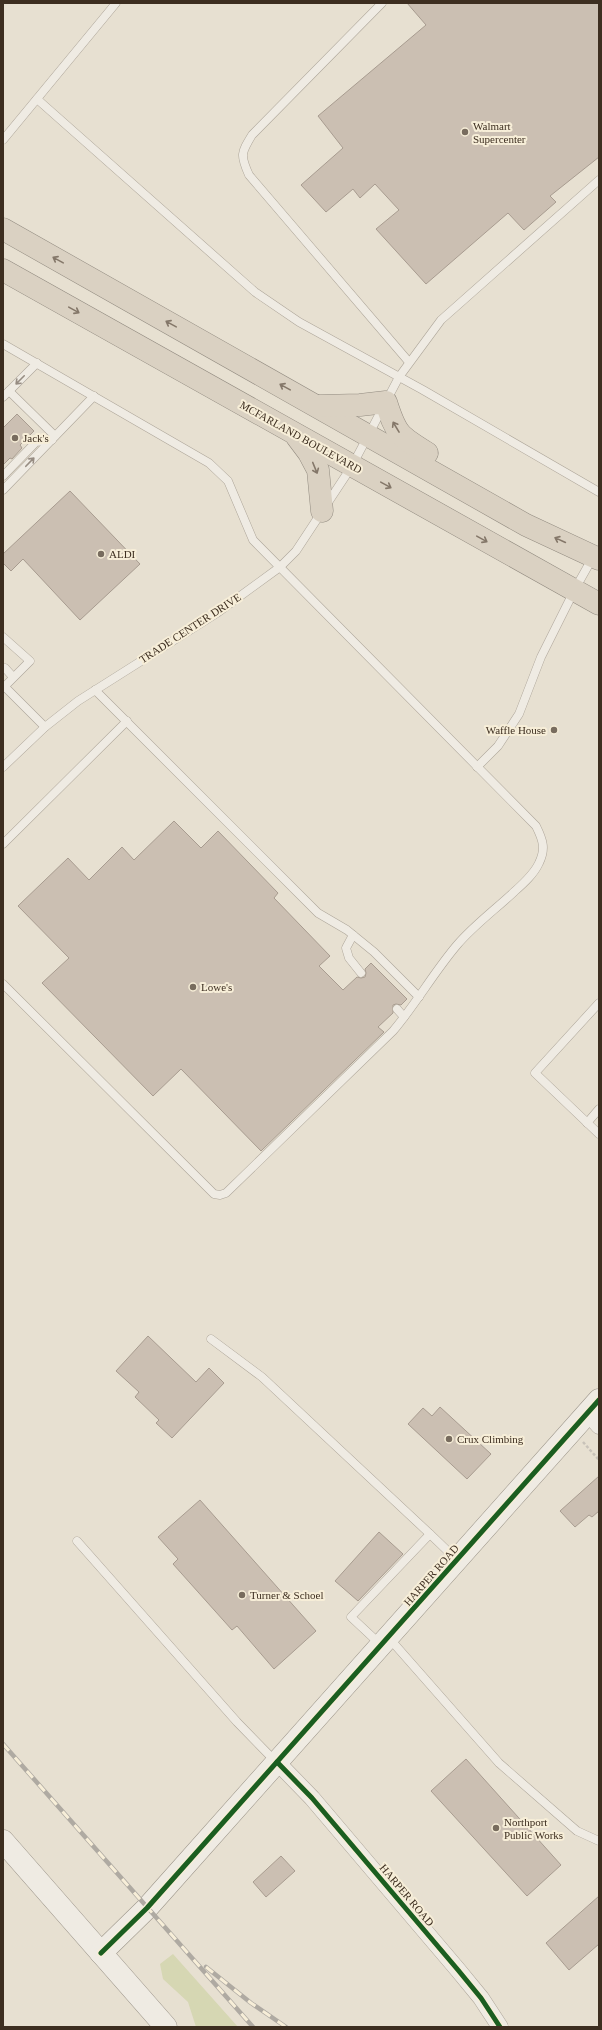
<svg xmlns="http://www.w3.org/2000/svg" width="602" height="2030" font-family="Georgia,serif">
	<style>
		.green { fill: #d6d7b3 }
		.building { fill: #cbbfb2; stroke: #a89c90 }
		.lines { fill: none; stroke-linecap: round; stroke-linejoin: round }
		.lane-casing { stroke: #ada599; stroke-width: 9 }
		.street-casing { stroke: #ada599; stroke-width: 17 }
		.secondary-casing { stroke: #9c958a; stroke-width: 23 }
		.highway-casing { stroke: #928b80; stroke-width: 23 }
		.path { stroke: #c8c2b9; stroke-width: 2.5; stroke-dasharray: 3 2; stroke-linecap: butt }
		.lane { stroke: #efebe3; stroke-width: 8 }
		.street { stroke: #efebe3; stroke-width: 16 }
		.secondary { stroke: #efebe3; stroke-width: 22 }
		.highway { stroke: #dad1c2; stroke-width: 22 }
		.rail-casing { stroke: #afaaa2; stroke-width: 4.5 }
		.rail { stroke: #f7eed8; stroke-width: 3; stroke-dasharray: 9; stroke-linecap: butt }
		.cycleway-casing { stroke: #f7eed8; stroke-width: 8 }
		.cycleway { stroke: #1b5e20; stroke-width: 5 }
		.oneway { stroke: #847769 }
		.oneway2 { stroke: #968c82 }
		.poi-dot { fill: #786c5e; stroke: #f7eed8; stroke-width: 1.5 }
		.labels { text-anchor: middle; stroke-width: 4; stroke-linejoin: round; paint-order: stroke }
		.poi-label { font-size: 11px; fill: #3d2e20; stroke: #f7eed8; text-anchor: start }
		.street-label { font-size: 11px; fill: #3d2e20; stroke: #f7eed8 }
	</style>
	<rect width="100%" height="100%" fill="#e7e0d1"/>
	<!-- green -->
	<polygon class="green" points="173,1954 238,2027 196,2027 188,2002 163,1979 160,1964"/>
	<!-- building -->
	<g class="building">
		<polygon points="407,3 599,3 599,157 550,196 556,202 524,230 508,213 426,284 376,229 399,210 375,184 360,198 353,189 326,212 301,185 343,148 318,116 426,25"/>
		<polygon points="17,414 34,431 20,445 22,448 12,459 10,458 3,465 3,428"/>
		<polygon points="70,491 140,564 80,620 23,559 11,571 3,563 3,554"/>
		<polygon points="174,821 201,848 218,831 278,893 274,898 330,956 319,966 343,990 357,977 361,978 365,977 366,973 365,969 371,963 407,999 401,1005 396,1004 393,1005 393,1013 378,1027 384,1032 261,1151 181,1069 153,1096 42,983 69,958 18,906 68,858 89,880 122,847 134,860"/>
		<polygon points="148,1336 196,1382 209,1368 224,1383 172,1438 156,1423 159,1420 135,1397 139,1392 116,1371"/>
		<polygon points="440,1407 491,1454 467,1479 408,1424 423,1408 432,1416"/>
		<polygon points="599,1476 599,1511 592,1517 589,1515 575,1527 560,1511"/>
		<polygon points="200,1500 316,1631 274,1669 237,1626 232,1630 173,1564 178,1559 158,1537"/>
		<polygon points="379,1532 403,1554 358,1601 335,1581"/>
		<polygon points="466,1759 561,1865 527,1896 431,1791"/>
		<polygon points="281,1856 295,1871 266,1897 253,1882"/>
		<polygon points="599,1896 599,1944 569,1970 546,1943"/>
	</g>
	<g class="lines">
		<defs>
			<g id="lane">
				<path d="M382 3 252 135C241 153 240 155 249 175L409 362"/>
				<polyline points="37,99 255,292 299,322 423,390 599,492"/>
				<polyline points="3,140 116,3"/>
				<path d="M3 344 209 463 228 481 253 540 536 826C543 840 546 849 539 863 534 874 524 883 515 891 496 909 474 925 457 945 434 972 416 1004 393 1031L226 1193 220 1195 214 1194 3 984"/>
				<polyline points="9,391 55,436"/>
				<polyline points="3,397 37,363"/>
				<polyline points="3,476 36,442 52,440"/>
				<polyline points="3,490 94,396"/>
				<polyline points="3,637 30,661 3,688"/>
				<polyline points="5,668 13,677"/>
				<polyline points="5,687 45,727"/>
				<polyline points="95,690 318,913 347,930 374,952 419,997"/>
				<polyline points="3,767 45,727 78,701 217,613 280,567 296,551 352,466 399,377 441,320 599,180"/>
				<polyline points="477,767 498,746 519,714 541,657 575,589 593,557"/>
				<polyline points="3,844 127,721"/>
				<polyline points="353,935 346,948 349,958 361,973"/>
				<polyline points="599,1003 535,1073 599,1134"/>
				<polyline points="397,1009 404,1017"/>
				<polyline points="587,1123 599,1109"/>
				<polyline points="211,1339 262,1377 430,1534"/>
				<polyline points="77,1541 237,1722 276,1762"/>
				<polyline points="389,1638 499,1763 577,1831 599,1841"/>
				<polyline points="381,1645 351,1617 430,1534 456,1559"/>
			</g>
			<g id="street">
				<polyline points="587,1412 599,1426"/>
				<polyline points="277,1762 312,1798 458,1970 481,1998 500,2027"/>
			</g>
			<g id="secondary">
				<polyline points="3,1841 166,2027"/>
				<polyline points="101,1953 147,1908 599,1400"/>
			</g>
			<g id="highway">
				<polyline points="3,229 526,525 599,559"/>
				<polyline points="3,270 599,604"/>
				<path d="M319 406 360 405 386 402C396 434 399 436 427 453"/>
				<polyline points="297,437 309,453 318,470 322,511"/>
			</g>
		</defs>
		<!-- lane casing -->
		<use href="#lane" class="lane-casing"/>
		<!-- street casing -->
		<use href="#street" class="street-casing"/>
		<!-- secondary casing -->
		<use href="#secondary" class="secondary-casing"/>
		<!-- highway casing -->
		<use href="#highway" class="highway-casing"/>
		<!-- path -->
		<polyline class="path" points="583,1442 599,1460"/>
		<!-- lane -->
		<use href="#lane" class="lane"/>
		<!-- street -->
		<use href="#street" class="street"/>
		<!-- secondary -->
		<use href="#secondary" class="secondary"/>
		<!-- highway -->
		<use href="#highway" class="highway"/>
		<defs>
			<g id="rail">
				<polyline points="3,1744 253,2027"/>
				<polyline points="206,1967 251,2003 286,2027"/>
			</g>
		</defs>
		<!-- rail casing -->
		<use href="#rail" class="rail-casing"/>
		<!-- rail -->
		<use href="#rail" class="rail"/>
		<defs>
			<g id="cycleway">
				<polyline points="277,1762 312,1798 458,1970 481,1998 500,2027"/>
				<polyline points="101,1953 147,1908 599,1400"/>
			</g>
		</defs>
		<!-- cycleway casing -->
		<use href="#cycleway" class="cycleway-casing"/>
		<!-- cycleway -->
		<use href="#cycleway" class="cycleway"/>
	</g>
	<!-- one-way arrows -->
	<defs><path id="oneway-shaft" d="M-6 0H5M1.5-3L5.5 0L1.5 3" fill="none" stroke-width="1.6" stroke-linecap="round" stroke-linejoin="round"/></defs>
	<g class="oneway">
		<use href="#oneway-shaft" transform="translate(58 260) rotate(-151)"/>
		<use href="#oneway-shaft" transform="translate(74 310) rotate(29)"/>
		<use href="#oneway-shaft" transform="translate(171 324) rotate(-151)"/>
		<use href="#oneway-shaft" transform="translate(285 387) rotate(-151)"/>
		<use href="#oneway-shaft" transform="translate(396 427) rotate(-121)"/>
		<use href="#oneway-shaft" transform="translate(315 468) rotate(68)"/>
		<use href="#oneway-shaft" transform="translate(386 485) rotate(29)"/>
		<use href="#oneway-shaft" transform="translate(482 539) rotate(29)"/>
		<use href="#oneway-shaft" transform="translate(560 540) rotate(-155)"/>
	</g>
	<g class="oneway2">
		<use href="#oneway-shaft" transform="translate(20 380) rotate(135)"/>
		<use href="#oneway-shaft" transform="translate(30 462) rotate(-46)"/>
	</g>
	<!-- markers -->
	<g class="poi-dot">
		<circle cx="465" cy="132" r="4"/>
		<circle cx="15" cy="438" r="4"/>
		<circle cx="101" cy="554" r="4"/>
		<circle cx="554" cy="730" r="4"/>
		<circle cx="193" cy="987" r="4"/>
		<circle cx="449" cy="1439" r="4"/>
		<circle cx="242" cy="1595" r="4"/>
		<circle cx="496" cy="1828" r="4"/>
	</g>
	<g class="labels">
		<!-- poi labels -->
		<g class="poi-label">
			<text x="473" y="130">Walmart<tspan x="473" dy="13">Supercenter</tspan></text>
			<text x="23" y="442">Jack's</text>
			<text x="109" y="558">ALDI</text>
			<text x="546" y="734" text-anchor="end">Waffle House</text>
			<text x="201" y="991">Lowe's</text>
			<text x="457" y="1443">Crux Climbing</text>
			<text x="250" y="1599">Turner &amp; Schoel</text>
			<text x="504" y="1826">Northport<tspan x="504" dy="13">Public Works</tspan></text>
		</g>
		<!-- street labels -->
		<g class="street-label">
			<text transform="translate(301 437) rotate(29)" y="4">MCFARLAND BOULEVARD</text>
			<text transform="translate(190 628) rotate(-33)" y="4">TRADE CENTER DRIVE</text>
			<text transform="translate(431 1575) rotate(-49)" y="4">HARPER ROAD</text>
			<text transform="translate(407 1895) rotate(50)" y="4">HARPER ROAD</text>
		</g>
	</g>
	<!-- border -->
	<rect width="602" height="2030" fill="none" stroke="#3d2e20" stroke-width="8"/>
</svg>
